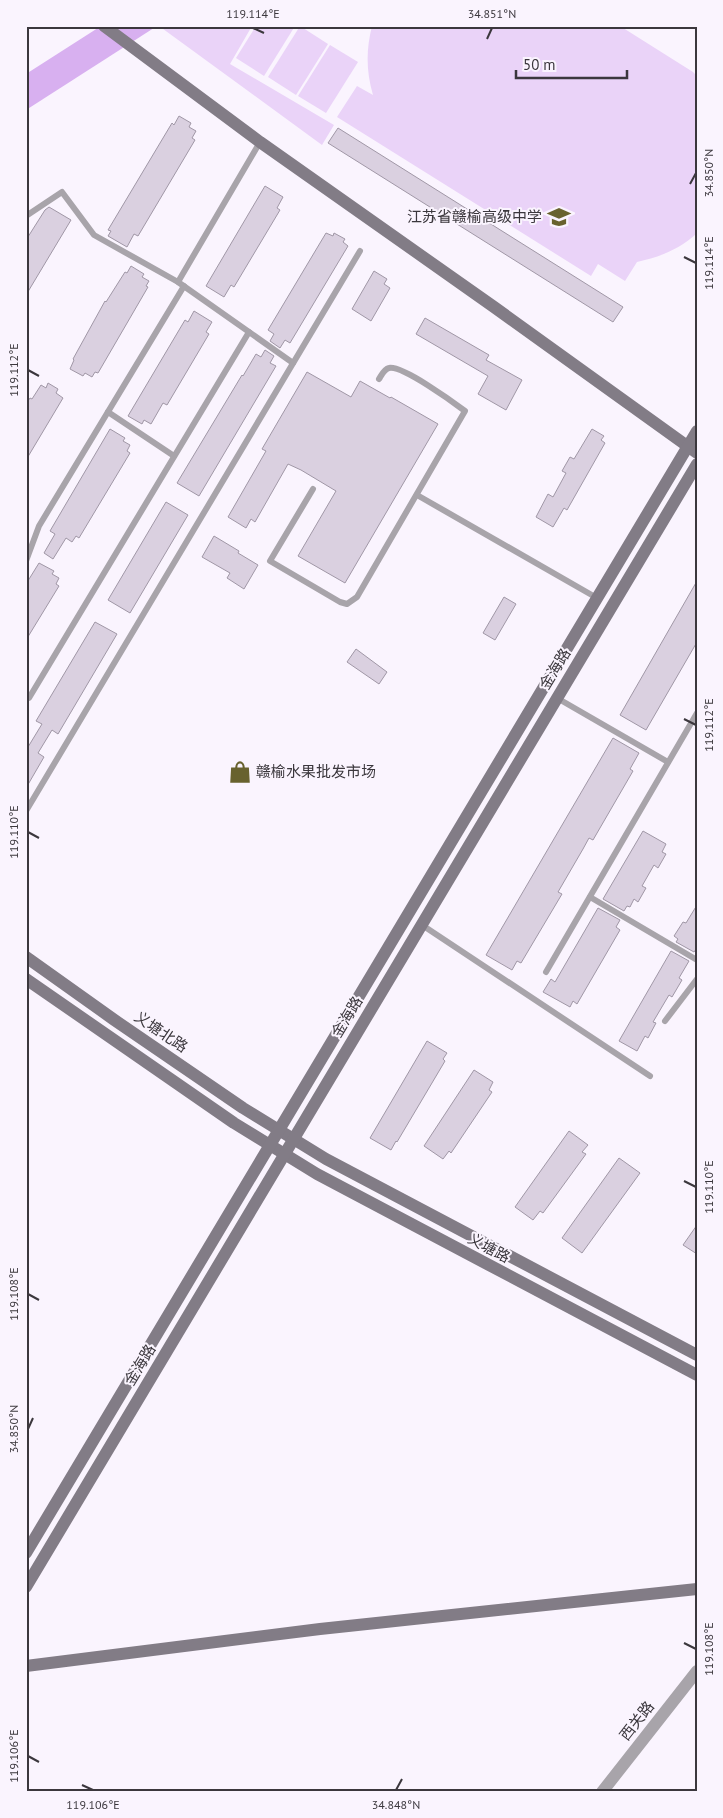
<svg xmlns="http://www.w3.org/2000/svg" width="723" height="1818" font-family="'PT Sans','Noto Sans SC',sans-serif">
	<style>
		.green { fill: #ead3f8 }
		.water { fill: #d8b0f0 }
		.building { fill: #dad0e0; stroke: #a097a6 }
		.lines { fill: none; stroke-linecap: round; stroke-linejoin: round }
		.lane { stroke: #a8a4aa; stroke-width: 6 }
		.street { stroke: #a8a4aa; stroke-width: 12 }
		.secondary { stroke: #827c86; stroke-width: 12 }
		.ticks { fill: none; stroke: #3b373d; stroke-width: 2 }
		.labels { text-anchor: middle; stroke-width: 4; stroke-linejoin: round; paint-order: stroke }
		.poi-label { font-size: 15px; fill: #3b373d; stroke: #faf4fe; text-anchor: end }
		.street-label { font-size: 15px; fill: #3b373d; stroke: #faf4fe }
		.neatline { fill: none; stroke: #3b373d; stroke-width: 2 }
		.ticks-label { font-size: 12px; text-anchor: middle; fill: #3b373d }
	</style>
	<rect width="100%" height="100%" fill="#faf4fe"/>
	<!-- green -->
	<g class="green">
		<polygon points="159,26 252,26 230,64 334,125 322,145"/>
		<polygon points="256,26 295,26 264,76 236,58"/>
		<polygon points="300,26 328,44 296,95 268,77"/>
		<path d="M372 26H620L693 72 697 76V233C680 249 660 257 637 262L625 281 598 264 591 276 337 117 357 86 373 95C366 71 366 50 372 26Z"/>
		<polygon points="330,45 358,62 326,113 298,96"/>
	</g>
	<!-- water -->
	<polygon class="water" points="101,26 157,26 26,110 26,74"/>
	<!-- building -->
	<g class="building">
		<polygon points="179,116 191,123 189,127 196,131 192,138 195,140 138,236 134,234 127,247 108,236 111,231 108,230 172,123 174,125"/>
		<polygon points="338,128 623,307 613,322 328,143"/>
		<polygon points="265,186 283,197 277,208 280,210 234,287 231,285 224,297 206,286"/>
		<polygon points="49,207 71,220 26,295 26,240 45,210"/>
		<polygon points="326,233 333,236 334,233 345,239 343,242 348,246 290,343 285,340 280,348 270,341 274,334 268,330"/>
		<polygon points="131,266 144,274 142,277 149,281 146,286 148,287 98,373 95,372 92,377 85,373 83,376 70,369 74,360 73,359 105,301 106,302 125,272 127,273"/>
		<polygon points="374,271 387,279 384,284 390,288 371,321 352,309"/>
		<polygon points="194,311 212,322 206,332 209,334 167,405 163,403 151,424 144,420 142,424 128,416 185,320 188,322"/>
		<polygon points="425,318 489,355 486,360 522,380 506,410 478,394 488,376 416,334"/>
		<polygon points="265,350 274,356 270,363 276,366 199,496 177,483 242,375 243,376 256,354 261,357"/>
		<polygon points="307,372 351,397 360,381 390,398 391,397 438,424 345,583 298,556 336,491 301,470 288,464 255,522 251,519 246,528 228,517 266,451 262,449"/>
		<polygon points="48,383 58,389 56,393 63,398 26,460 26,404 30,398 32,399 41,385 46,388"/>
		<polygon points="110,429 125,438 123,441 130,445 127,451 130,453 79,538 76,536 72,542 66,538 53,559 44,553 55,534 50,531"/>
		<polygon points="592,429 604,436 601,440 605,443 567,510 564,508 553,527 536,517 548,494 553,497 566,473 562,471 570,457 574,459"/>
		<polygon points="166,502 188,515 130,613 108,600"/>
		<polygon points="214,536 239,551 238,553 258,565 244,589 227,578 230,573 202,557"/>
		<polygon points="39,563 54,571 52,574 59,578 56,584 59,586 26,640 26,584"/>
		<polygon points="697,581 697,642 646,730 620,715"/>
		<polygon points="504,597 516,604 495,640 483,633"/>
		<polygon points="95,622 117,634 58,734 52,730 38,753 44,757 26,788 26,746 28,747 42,724 36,721"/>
		<polygon points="356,649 387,672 379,684 347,662"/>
		<polygon points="613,738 639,753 630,769 633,771 593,840 589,838 583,849 558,892 562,894 521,963 517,961 512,970 486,955"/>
		<polygon points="643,831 666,844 662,852 666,854 658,868 654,865 642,886 646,888 638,902 634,899 630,907 627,906 624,911 603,899"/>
		<polygon points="697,905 697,948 694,952 676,942 678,939 674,936 683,922 686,923"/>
		<polygon points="598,908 620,920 616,927 620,930 577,1004 573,1001 570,1007 543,992 551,979 555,982"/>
		<polygon points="671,951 689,961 679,978 682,980 672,997 669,995 653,1022 656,1023 648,1038 645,1036 637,1051 619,1041"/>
		<polygon points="427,1041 447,1053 443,1059 445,1061 397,1142 396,1141 391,1150 370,1138"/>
		<polygon points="474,1070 493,1082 489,1090 492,1092 451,1153 449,1151 443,1159 424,1146"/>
		<polygon points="569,1131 588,1145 582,1152 586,1154 543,1213 540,1211 533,1220 515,1207"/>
		<polygon points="619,1158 640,1173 582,1253 562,1238"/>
		<polygon points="697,1225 697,1254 683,1245"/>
	</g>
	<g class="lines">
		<!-- lane -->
		<g class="lane">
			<polyline points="26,216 62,192 94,235 178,282 293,363"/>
			<polyline points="178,282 260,142"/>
			<polyline points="108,412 174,456"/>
			<path d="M313 489 270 561 340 602 347 604 357 597 465 411C453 402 402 365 389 368 384 369 381 376 379 379"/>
			<polyline points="417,495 597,598"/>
			<polyline points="26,561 39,526 184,286"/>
			<polyline points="557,698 668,762"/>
			<polyline points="26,699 29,698 249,332"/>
			<polyline points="26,811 360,251"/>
			<polyline points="590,897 697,960"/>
			<polyline points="422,925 650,1076"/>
			<polyline points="546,972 697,713"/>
			<polyline points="665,1021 697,979"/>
		</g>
		<!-- street -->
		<polyline class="street" points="602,1792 697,1671"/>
		<!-- secondary -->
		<g class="secondary">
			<polyline points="104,26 260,142 494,307 697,453"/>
			<polyline points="26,957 113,1019 243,1108 326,1159 697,1355"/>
			<polyline points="26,979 234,1123 317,1174 697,1375"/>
			<polyline points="26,1553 697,431"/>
			<polyline points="26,1587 697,464"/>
			<polyline points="26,1666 320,1629 697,1589"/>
		</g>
	</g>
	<!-- ticks -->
	<path class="ticks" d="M253 28 264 33M487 39 492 28M690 184 696 173M684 257 696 263M28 370 39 376M684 719 696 725M28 832 39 838M684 1181 696 1187M28 1294 39 1300M28 1429 33 1418M684 1643 696 1649M28 1756 39 1762M82 1785 93 1790M396 1790 402 1779"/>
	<!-- icons -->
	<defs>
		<symbol id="school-bare" viewBox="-9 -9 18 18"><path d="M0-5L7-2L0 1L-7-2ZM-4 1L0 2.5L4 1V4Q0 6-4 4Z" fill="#68622e" stroke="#faf4fe" stroke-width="2.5" paint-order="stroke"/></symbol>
		<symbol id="shop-bare" viewBox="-9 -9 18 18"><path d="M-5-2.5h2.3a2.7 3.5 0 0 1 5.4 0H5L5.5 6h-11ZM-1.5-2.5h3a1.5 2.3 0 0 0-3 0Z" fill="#68622e" stroke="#faf4fe" stroke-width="2.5" paint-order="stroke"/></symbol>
	</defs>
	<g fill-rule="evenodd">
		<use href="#school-bare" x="543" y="201" width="32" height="32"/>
		<use href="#shop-bare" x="224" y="756" width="32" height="32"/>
	</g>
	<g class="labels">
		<!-- poi labels -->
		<g class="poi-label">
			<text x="542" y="222">江苏省赣榆高级中学</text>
			<text x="256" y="777" text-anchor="start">赣榆水果批发市场</text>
		</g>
		<!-- street labels -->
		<g class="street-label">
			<text transform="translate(555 669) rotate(-59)" y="5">金海路</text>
			<text transform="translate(347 1017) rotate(-59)" y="5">金海路</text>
			<text transform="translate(161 1032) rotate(34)" y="5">义塘北路</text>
			<text transform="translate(489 1248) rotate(28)" y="5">义塘路</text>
			<text transform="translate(140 1365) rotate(-59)" y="5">金海路</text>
			<text transform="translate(637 1721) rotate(-52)" y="5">西关路</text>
		</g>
	</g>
	<!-- border -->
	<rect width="723" height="1818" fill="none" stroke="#faf4fe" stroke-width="55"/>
	<!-- scale -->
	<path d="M516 70v8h111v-8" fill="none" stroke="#3b373d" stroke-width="2.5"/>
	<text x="523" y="70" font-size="15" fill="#3b373d" stroke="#faf4fe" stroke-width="4" paint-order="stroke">50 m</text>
	<rect x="28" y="28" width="668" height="1762" class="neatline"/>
	<g class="ticks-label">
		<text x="253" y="18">119.114°E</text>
		<text x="492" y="18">34.851°N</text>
		<text transform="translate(709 173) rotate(-90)" y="4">34.850°N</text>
		<text transform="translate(709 263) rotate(-90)" y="4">119.114°E</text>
		<text transform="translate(14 370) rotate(-90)" y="4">119.112°E</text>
		<text transform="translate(709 725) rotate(-90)" y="4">119.112°E</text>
		<text transform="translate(14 832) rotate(-90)" y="4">119.110°E</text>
		<text transform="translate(709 1187) rotate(-90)" y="4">119.110°E</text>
		<text transform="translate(14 1294) rotate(-90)" y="4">119.108°E</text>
		<text transform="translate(14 1429) rotate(-90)" y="4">34.850°N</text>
		<text transform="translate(709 1649) rotate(-90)" y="4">119.108°E</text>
		<text transform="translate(14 1756) rotate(-90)" y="4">119.106°E</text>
		<text x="93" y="1809">119.106°E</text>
		<text x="396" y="1809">34.848°N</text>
	</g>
</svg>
